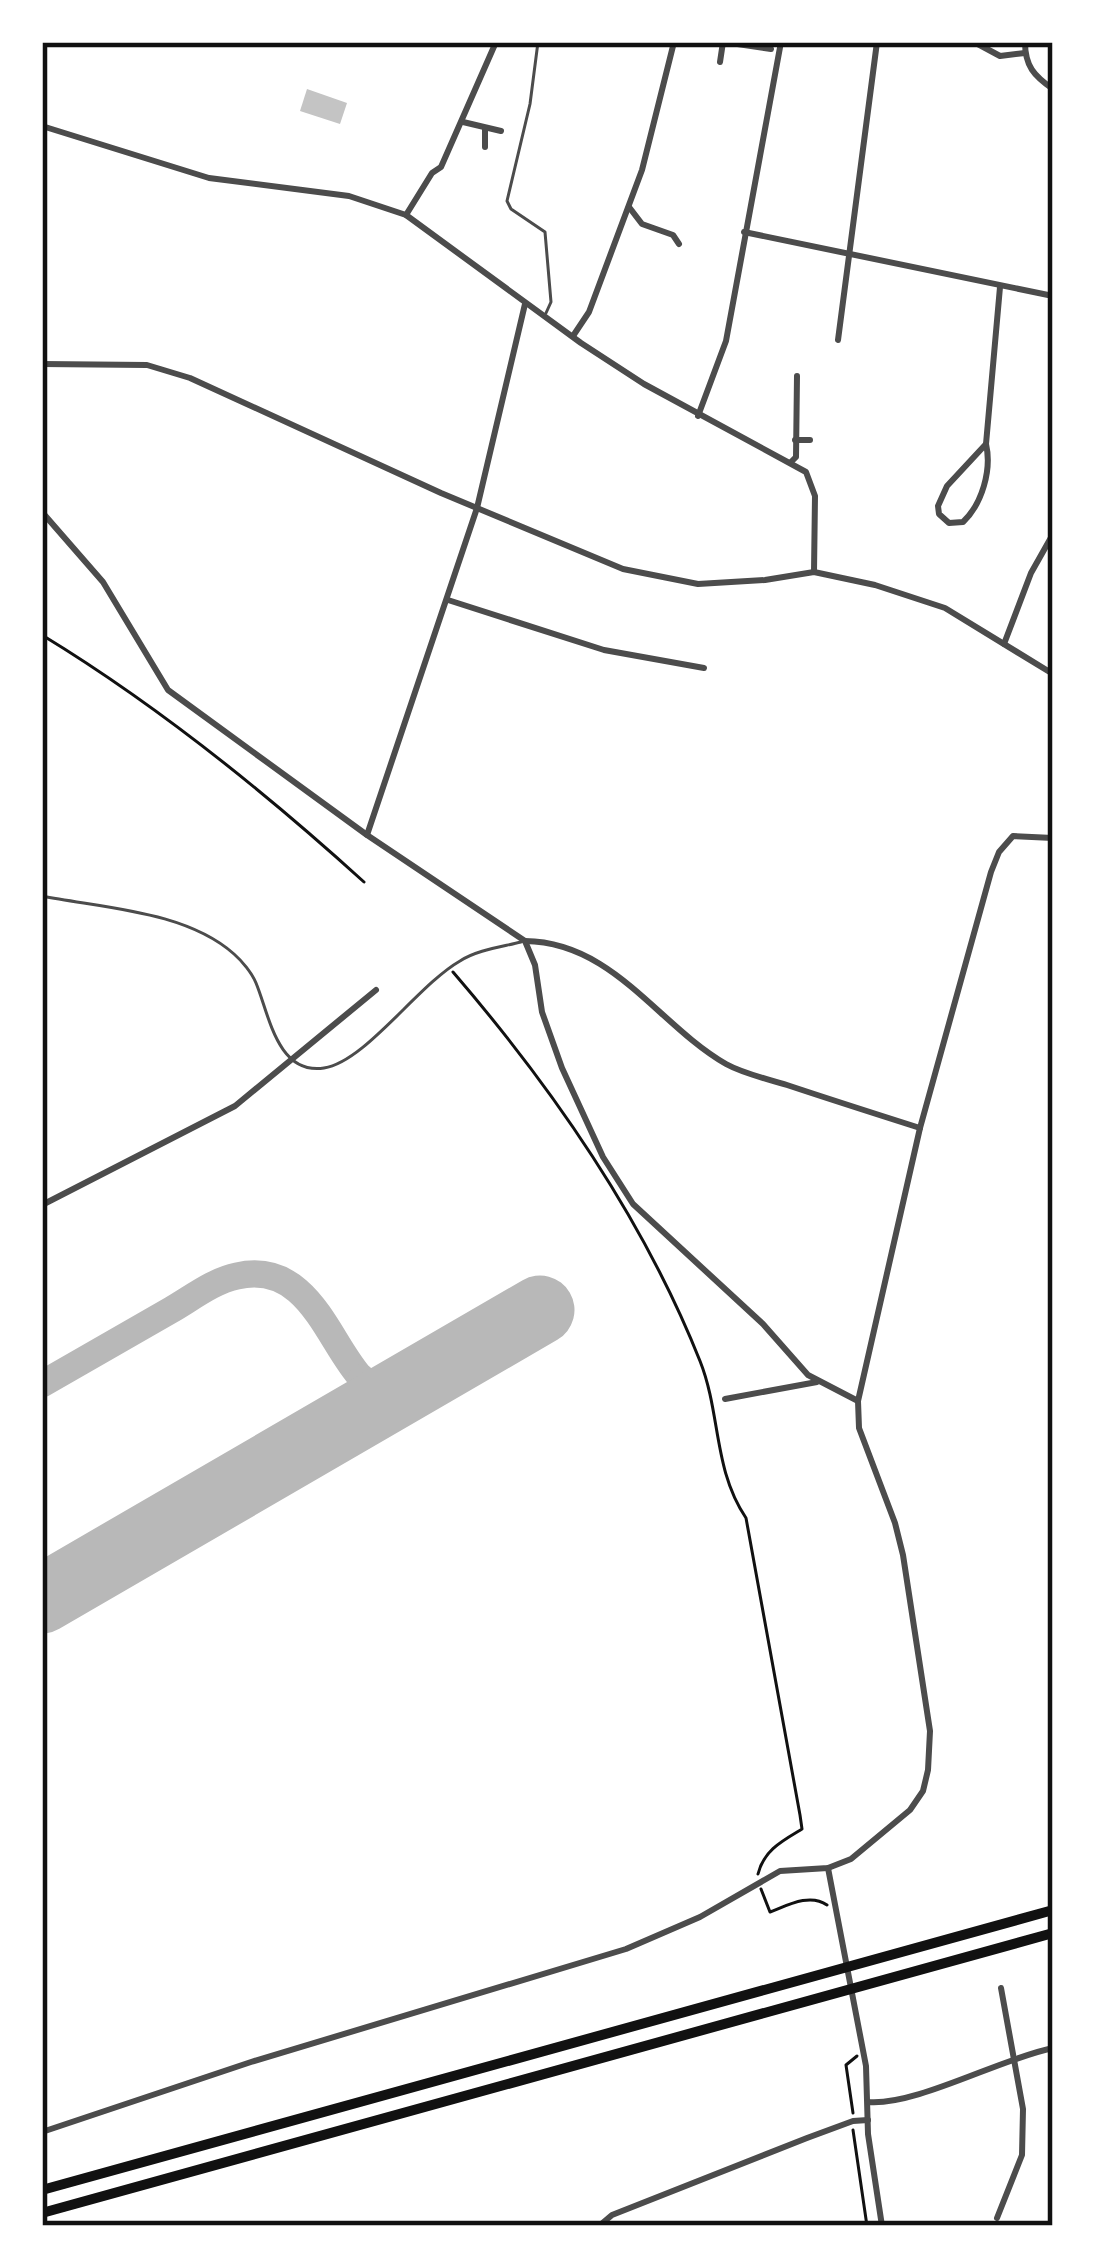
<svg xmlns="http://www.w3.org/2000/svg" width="1095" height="2268" font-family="'Noto Serif',serif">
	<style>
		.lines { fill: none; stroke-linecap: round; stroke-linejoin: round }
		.taxiway { stroke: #b8b8b8; stroke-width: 27 }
		.runway { stroke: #b8b8b8; stroke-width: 69 }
		.building { fill: #c4c4c4 }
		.path { stroke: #111; stroke-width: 3 }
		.service { stroke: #4c4c4c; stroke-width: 3 }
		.minor { stroke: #4c4c4c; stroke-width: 6 }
		.motorway { stroke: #111; stroke-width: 10 }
		.neatline { fill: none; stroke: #111; stroke-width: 4.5 }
	</style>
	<rect width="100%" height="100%" fill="#fff"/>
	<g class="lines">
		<!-- taxiway -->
		<g class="taxiway">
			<path d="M42 1384C85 1359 128 1335 171 1310 192 1298 213 1281 237 1276 329 1255 335 1398 395 1394"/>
			<polyline points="359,1415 366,1396 362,1378"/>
		</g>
		<!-- runway -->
		<polyline class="runway" points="42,1599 540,1310"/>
	</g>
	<!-- building -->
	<polygon class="building" points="307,89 347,103 340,124 300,111"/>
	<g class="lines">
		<!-- path -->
		<g class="path">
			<path d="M42 635C157 705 265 792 364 882"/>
			<path d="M453 972C551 1086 644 1220 700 1361 721 1414 713 1469 746 1518L800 1815 802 1829C782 1841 764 1850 758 1874"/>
			<path d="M761 1889 770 1912C788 1905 810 1893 827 1905"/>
			<polyline points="853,2113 846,2065 857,2056"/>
			<polyline points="853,2130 867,2226"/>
		</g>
		<!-- service -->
		<g class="service">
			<polyline points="538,42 530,104 507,201 511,209 545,232 551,302 546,313"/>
			<path d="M42 896C103 908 186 911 234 954 242 961 252 973 256 983 269 1014 277 1075 324 1068 365 1062 418 985 460 961 477 950 501 947 521 942"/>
		</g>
		<!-- minor -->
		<g class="minor">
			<polyline points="724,42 771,49"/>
			<polyline points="974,42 1000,56 1025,53"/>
			<path d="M1025 42C1025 66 1034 76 1053 89"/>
			<polyline points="720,62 723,42"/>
			<polyline points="463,122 501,131"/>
			<polyline points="42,126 209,178 349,196 406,215 581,343 644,384 806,472 815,496 814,572"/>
			<polyline points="485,128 485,147"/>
			<polyline points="629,207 642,224 673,235 679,244"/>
			<polyline points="406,215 432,173 441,167 496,42"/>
			<polyline points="744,232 1053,296"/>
			<polyline points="573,336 589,312 642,170 674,42"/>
			<polyline points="838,340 877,42"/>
			<polyline points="42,364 147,365 190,378 441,493 623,569 698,584 765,580 814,572 875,585 945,608 1053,674"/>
			<polyline points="698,416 726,341 781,42"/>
			<polyline points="795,440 810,440"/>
			<path d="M986 444C992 470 982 504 963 522L949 523 939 514 938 506 947 486Z"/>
			<polyline points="986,444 1000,287"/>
			<polyline points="791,462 796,457 797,376"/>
			<polyline points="42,512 103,582 168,690 367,835 525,941 535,965 542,1012 562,1068 603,1157 633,1204 763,1324 808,1375 858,1401 859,1428 895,1523 903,1555 930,1731 928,1770 923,1791 910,1810 851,1859 828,1868 780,1871 700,1917 626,1949 251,2062 42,2132"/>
			<polyline points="448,600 604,650 704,668"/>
			<polyline points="1004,644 1031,573 1053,534"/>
			<polyline points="367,835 477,508 525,304"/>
			<path d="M525 941C613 942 658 1025 726 1064 744 1074 768 1079 787 1085 832 1100 876 1114 920 1128"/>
			<polyline points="42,1205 235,1106 376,990"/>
			<polyline points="725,1399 817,1382"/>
			<polyline points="858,1401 920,1128 991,872 999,852 1013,836 1053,838"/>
			<polyline points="828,1868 866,2066 868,2134 882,2226"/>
			<path d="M868 2102C916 2106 999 2059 1053 2048"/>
			<polyline points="997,2218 1022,2155 1023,2109 1001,1988"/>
			<polyline points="599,2226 612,2215 807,2138 853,2121 868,2120"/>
		</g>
		<!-- motorway -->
		<g class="motorway">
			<polyline points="42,2190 1053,1910"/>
			<polyline points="42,2213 1053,1933"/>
		</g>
	</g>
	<!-- border -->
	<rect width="1095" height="2268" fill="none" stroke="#ffffff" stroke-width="90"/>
	<rect x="45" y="45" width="1005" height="2178" class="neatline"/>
</svg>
